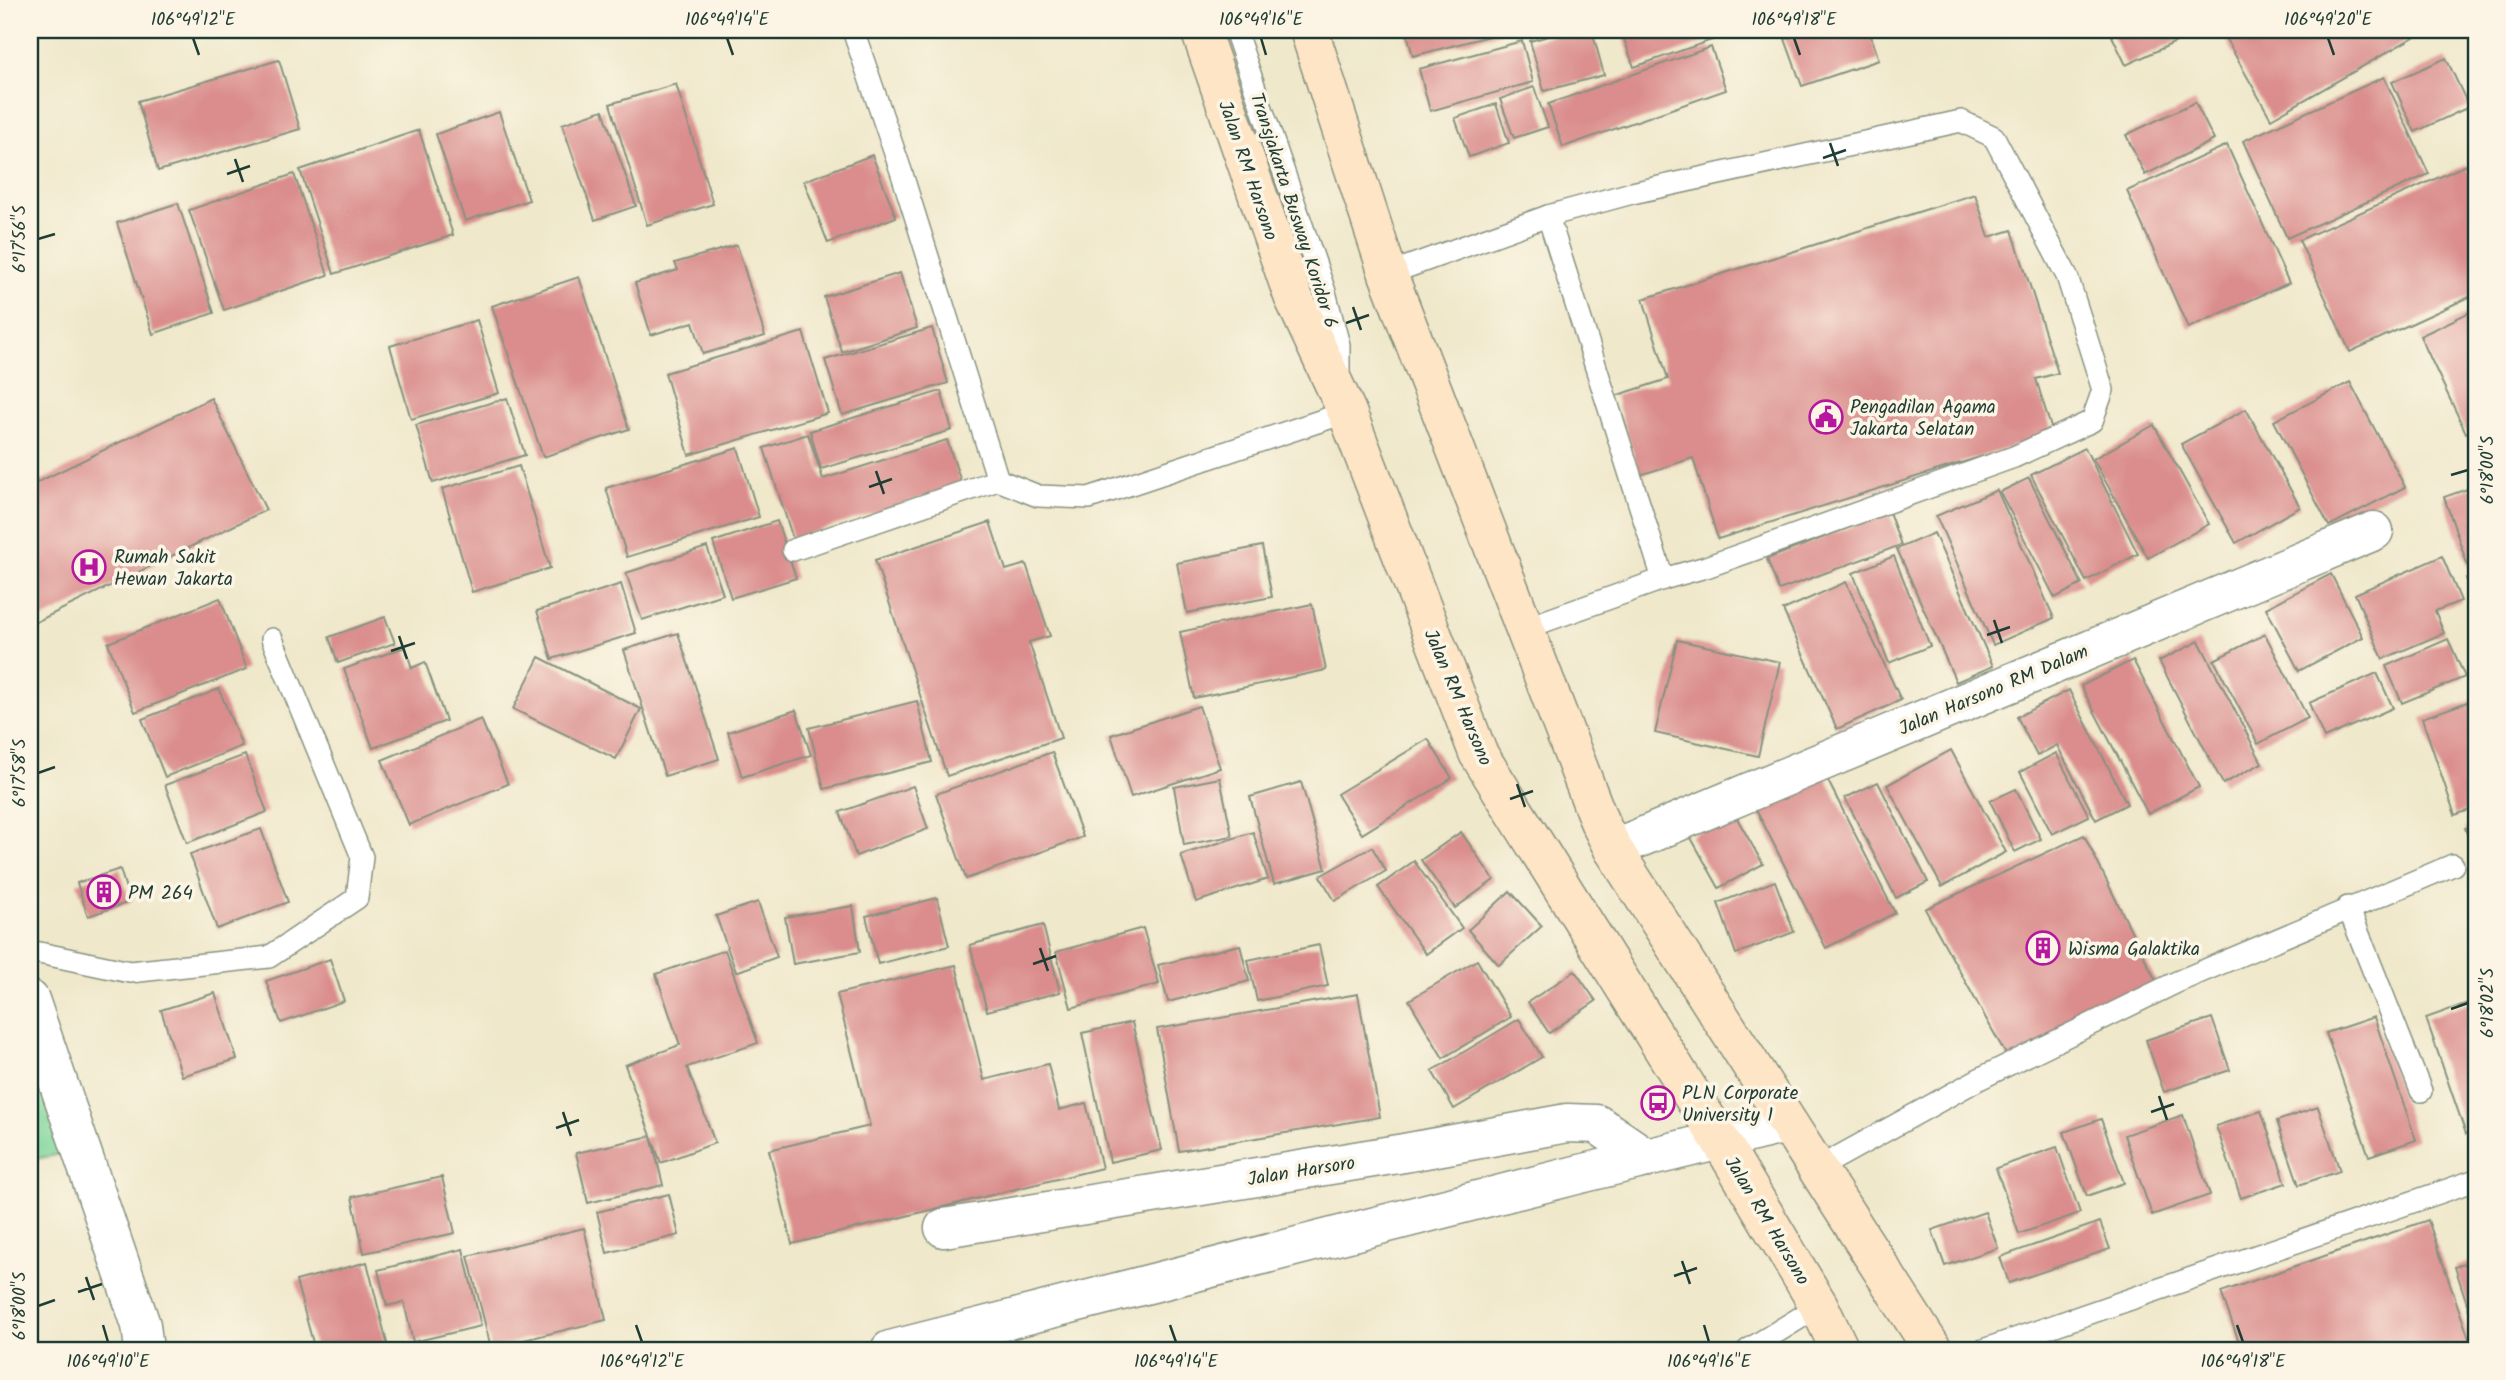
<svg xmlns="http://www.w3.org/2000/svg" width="2506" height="1380" font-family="Kalam,sans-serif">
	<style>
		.green { fill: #7dd59a; stroke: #4e8967; stroke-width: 2 }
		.building { fill: #da8d8c }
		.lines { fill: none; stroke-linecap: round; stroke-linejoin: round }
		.lane-casing { stroke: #879280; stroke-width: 24 }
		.street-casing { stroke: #879280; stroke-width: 41 }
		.secondary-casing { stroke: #879280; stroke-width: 41 }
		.lane { stroke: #fff; stroke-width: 21 }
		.street { stroke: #fff; stroke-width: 38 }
		.secondary { stroke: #fde5c5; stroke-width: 38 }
		.ticks { fill: none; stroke: #1f3d34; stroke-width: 2.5 }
		.labels { text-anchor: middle; stroke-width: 7; stroke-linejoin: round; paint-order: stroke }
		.street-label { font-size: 19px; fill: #1f3d34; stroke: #fcf5e5 }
		.poi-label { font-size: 19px; fill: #1f3d34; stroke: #fcf5e5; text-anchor: start }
		.neatline { fill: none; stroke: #1f3d34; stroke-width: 2.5 }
		.ticks-label { font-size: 18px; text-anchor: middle; fill: #1f3d34 }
	</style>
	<rect width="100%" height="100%" fill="#fcf5e5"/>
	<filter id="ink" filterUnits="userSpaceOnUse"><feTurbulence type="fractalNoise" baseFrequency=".0143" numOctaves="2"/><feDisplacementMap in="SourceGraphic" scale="14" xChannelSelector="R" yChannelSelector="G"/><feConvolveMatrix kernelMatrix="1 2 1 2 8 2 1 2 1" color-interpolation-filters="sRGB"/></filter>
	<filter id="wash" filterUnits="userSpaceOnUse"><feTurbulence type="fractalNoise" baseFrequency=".00686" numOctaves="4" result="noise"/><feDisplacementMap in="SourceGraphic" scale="28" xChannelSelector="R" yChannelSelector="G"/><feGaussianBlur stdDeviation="1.57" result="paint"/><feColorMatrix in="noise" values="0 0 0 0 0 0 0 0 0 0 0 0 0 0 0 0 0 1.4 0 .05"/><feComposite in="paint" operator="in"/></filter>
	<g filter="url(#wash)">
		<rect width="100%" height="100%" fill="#efe8cb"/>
		<!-- green -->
		<polygon class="green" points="30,1045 80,1150 30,1160"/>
		<g id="blocks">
			<!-- building -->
			<g class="building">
				<polygon points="1406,30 1500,30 1501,33 1413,56"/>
				<polygon points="1571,30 1592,30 1604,75 1544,91 1530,41"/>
				<polygon points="1621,30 1712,30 1715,39 1634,67"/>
				<polygon points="1813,30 1869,30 1879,60 1802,86 1785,39"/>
				<polygon points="2109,30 2202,30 2126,65"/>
				<polygon points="2226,30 2426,30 2271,119 2222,32"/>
				<polygon points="1522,41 1533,82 1430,111 1419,69"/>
				<polygon points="1711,47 1726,90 1563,147 1548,104"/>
				<polygon points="2446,58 2469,107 2415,132 2392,82"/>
				<polygon points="279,60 300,129 158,171 138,101"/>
				<polygon points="2384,77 2429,174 2287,238 2243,141"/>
				<polygon points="676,84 713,204 647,225 610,104"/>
				<polygon points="1534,87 1548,127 1514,138 1500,99"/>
				<polygon points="2195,102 2214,140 2145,175 2126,135"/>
				<polygon points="1496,104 1509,143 1469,157 1455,118"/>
				<polygon points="603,110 636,206 595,220 562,124"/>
				<polygon points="499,112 529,200 465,221 436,134"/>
				<polygon points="419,130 453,235 334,274 300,170"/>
				<polygon points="2227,145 2289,283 2188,328 2127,191"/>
				<polygon points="872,155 896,217 828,243 804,181"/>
				<polygon points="2466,165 2476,186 2476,294 2350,352 2299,240"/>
				<polygon points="294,174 328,275 224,310 189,210"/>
				<polygon points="1975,194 1989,237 2012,230 2058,373 2036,379 2053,434 1718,539 1693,458 1640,475 1615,396 1668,379 1643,299"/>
				<polygon points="178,203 214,313 153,334 117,223"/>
				<polygon points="737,245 765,336 703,354 693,322 651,335 635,283 678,270 675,263"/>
				<polygon points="900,273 917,328 842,352 824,297"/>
				<polygon points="579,277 629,429 543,457 492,306"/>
				<polygon points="2476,309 2476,428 2466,433 2420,336"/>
				<polygon points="477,320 499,393 411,419 390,346"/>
				<polygon points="932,328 948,383 842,415 825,360"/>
				<polygon points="803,332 828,413 689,455 665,373"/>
				<polygon points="2350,382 2405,487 2329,526 2274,421"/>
				<polygon points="941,391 952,430 821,469 810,431"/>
				<polygon points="211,398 266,510 30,625 30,480 32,485"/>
				<polygon points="507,398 525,455 433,483 416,425"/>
				<polygon points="2246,409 2300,507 2236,543 2181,444"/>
				<polygon points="2154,425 2209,524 2148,558 2093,459"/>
				<polygon points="808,434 823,479 947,440 962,485 793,539 764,448"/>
				<polygon points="738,448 759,517 627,557 606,488"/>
				<polygon points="2085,448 2138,554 2086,581 2031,475"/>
				<polygon points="519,466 550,568 472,592 442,489"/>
				<polygon points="2029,478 2082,584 2055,598 2000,492"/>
				<polygon points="2476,486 2476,570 2470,572 2444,497"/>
				<polygon points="1997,490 2054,618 1993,645 1936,516"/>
				<polygon points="1889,512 1901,545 1779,590 1767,559"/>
				<polygon points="777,521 796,578 731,598 713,542"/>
				<polygon points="990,522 1006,570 1026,564 1050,636 1029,642 1061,738 947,776 875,560"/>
				<polygon points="1934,533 1993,666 1956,682 1897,549"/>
				<polygon points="1262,546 1272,597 1187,613 1177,563"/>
				<polygon points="707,547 723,594 642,620 626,573"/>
				<polygon points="1894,556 1930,646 1889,663 1853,573"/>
				<polygon points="2442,556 2461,601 2435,611 2444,633 2383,659 2355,594"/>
				<polygon points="2331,574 2363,637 2299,671 2266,608"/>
				<polygon points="2476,574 2476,605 2466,578"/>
				<polygon points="1846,582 1901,700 1837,729 1783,610"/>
				<polygon points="621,584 636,633 552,659 537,611"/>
				<polygon points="220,598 247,669 135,712 108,643"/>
				<polygon points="1312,604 1326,670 1194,698 1180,632"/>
				<polygon points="385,617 395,643 338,663 329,637"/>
				<polygon points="678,633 719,759 665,776 624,650"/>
				<polygon points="2265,634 2308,718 2258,744 2214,660"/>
				<polygon points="2448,639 2465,677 2402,703 2386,666"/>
				<polygon points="1677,640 1780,662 1758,756 1655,733"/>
				<polygon points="2199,641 2262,763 2223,784 2159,661"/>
				<polygon points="405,647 412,668 425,662 446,721 373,748 344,669"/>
				<polygon points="539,657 641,709 616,759 513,709"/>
				<polygon points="2133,660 2199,787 2148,814 2081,686"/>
				<polygon points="2377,673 2393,708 2324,738 2309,703"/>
				<polygon points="219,689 242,746 165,777 142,719"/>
				<polygon points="2069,690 2127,804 2096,820 2057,745 2037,756 2017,717"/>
				<polygon points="2476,699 2476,808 2455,815 2422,718"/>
				<polygon points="917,701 932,762 824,789 809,728"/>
				<polygon points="1199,706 1220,768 1131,797 1111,735"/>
				<polygon points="796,710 811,755 742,777 728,732"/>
				<polygon points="481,719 508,784 409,825 382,760"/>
				<polygon points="1428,739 1452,778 1362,834 1337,794"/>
				<polygon points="1951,750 2006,852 1942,887 1887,785"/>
				<polygon points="1052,752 1083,837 966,879 936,794"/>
				<polygon points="2056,753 2089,816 2052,834 2020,772"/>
				<polygon points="245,755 267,812 187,843 165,785"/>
				<polygon points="1823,771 1895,913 1826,948 1754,805"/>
				<polygon points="1220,778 1232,836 1184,845 1174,787"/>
				<polygon points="1301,782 1326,869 1274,884 1250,797"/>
				<polygon points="1878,782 1928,882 1896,898 1845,798"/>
				<polygon points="913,786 928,829 856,856 840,812"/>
				<polygon points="2016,789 2041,839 2015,852 1990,801"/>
				<polygon points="1734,813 1763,864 1719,888 1690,836"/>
				<polygon points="2476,825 2476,859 2465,828"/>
				<polygon points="261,829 288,902 217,929 190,854"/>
				<polygon points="1253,832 1268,879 1196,902 1181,855"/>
				<polygon points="1461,832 1494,880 1455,908 1421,860"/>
				<polygon points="2084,835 2159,987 2009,1060 1925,909"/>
				<polygon points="1372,847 1386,871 1335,901 1320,876"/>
				<polygon points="1414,861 1462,928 1426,954 1378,887"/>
				<polygon points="120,869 130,902 88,916 77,883"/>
				<polygon points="1775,881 1794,932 1736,954 1718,903"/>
				<polygon points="1510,891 1542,926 1499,965 1468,930"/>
				<polygon points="937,898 949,946 878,964 866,916"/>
				<polygon points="758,902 777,957 736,972 716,916"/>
				<polygon points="853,906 860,952 793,964 785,917"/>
				<polygon points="1043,925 1060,992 987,1011 970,945"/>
				<polygon points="1143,928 1159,984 1071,1008 1056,952"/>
				<polygon points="1240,945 1249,981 1168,1002 1158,965"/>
				<polygon points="1319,945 1328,986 1257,1001 1248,960"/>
				<polygon points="725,950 758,1043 687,1067 715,1143 661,1163 625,1065 680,1045 656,974"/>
				<polygon points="330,959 344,1001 281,1023 266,981"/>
				<polygon points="1477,960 1511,1017 1443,1058 1409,1000"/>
				<polygon points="956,965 984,1080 1048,1064 1059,1110 1086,1103 1102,1168 792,1244 769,1150 870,1126 837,994"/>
				<polygon points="1575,971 1596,1001 1549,1033 1528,1002"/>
				<polygon points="215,993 237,1059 182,1076 161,1010"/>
				<polygon points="1358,994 1380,1117 1179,1151 1157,1029"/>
				<polygon points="2476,1000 2476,1130 2466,1134 2426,1018"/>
				<polygon points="2374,1017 2416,1140 2369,1156 2326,1033"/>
				<polygon points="2212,1018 2230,1070 2164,1092 2146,1040"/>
				<polygon points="1519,1019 1542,1057 1454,1109 1432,1071"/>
				<polygon points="1132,1022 1162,1150 1110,1162 1082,1033"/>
				<polygon points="2318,1107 2340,1171 2299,1185 2277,1121"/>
				<polygon points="2261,1111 2286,1183 2241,1198 2216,1126"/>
				<polygon points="2183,1115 2210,1195 2152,1215 2124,1135"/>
				<polygon points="2101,1119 2124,1183 2087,1196 2064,1132"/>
				<polygon points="651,1136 663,1185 588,1203 576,1153"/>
				<polygon points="2057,1147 2080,1213 2019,1234 1996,1168"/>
				<polygon points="442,1177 455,1233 364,1253 352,1197"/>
				<polygon points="669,1194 679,1235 607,1253 597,1212"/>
				<polygon points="1985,1212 1998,1248 1945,1266 1932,1230"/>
				<polygon points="2428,1220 2473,1350 2242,1350 2221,1292"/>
				<polygon points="2100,1222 2110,1249 2009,1283 2000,1257"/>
				<polygon points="584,1228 606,1320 491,1348 468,1256"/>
				<polygon points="463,1249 481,1326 413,1342 404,1302 387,1306 378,1270"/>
				<polygon points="2476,1260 2476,1331 2455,1267"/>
				<polygon points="367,1262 388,1347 375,1350 315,1350 296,1281"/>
			</g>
		</g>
	</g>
	<g filter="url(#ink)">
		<use href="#blocks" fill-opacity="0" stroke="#879280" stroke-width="2"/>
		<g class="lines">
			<defs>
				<g id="lane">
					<polyline points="853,30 901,171 998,480 1038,496 1089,498 1347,412"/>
					<polyline points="1235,30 1325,292 1339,345 1339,378"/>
					<polyline points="1548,216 1663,579"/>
					<polyline points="1388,274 1548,216 1632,193 1961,121 1994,137 2067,276 2103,390 2092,421 2014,457 1706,567 1663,579 1523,629"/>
					<polyline points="793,550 998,480"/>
					<polyline points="2348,907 2421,1091"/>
					<polyline points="30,951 130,972 269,957 357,898 362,857 272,639"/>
					<polyline points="1818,1168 1979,1079 2177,982 2453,865"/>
					<polyline points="1748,1350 1819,1306"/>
					<polyline points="1983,1350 2476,1180"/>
				</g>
				<g id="street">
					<polyline points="1613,849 2374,531"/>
					<polyline points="30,1000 141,1325 144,1350"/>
					<polyline points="944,1228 1404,1153 1567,1123 1597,1124 1647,1158"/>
					<polyline points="890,1350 1576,1175 1787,1124"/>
				</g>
				<g id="secondary">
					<polyline points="1200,30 1293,296 1347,412 1478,753 1720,1140 1819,1306 1840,1350"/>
					<polyline points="1309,30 1388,274 1599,821 1613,849 1933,1350"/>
				</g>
			</defs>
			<!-- lane casing -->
			<use href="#lane" class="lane-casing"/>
			<!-- street casing -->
			<use href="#street" class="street-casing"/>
			<!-- secondary casing -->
			<use href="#secondary" class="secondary-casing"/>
			<!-- lane -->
			<use href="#lane" class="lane"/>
			<!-- street -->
			<use href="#street" class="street"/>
			<!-- secondary -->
			<use href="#secondary" class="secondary"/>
		</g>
	</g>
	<!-- ticks -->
	<path class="ticks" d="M193 38 199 55M727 38 733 55M1261 38 1266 55M1794 38 1800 55M2328 38 2334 55M1830 143 1838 166M1823 158 1846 150M235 159 243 182M227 174 250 166M38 239 55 234M1353 307 1361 330M1346 323 1369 315M876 471 884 494M2451 475 2468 470M869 487 892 479M1994 620 2002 643M1987 635 2010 627M399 636 407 659M391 651 415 643M38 773 55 767M1517 784 1525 807M1510 799 1533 791M1040 948 1048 971M1033 964 1056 956M2451 1009 2468 1003M2159 1096 2167 1120M563 1112 571 1136M2151 1112 2174 1104M556 1128 579 1120M1682 1261 1690 1284M1674 1276 1697 1268M86 1277 94 1300M78 1292 102 1284M38 1306 55 1300M103 1325 108 1342M636 1325 642 1342M1170 1325 1176 1342M1704 1325 1709 1342M2237 1325 2243 1342"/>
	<!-- icons -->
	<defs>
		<symbol id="civic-ring" viewBox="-11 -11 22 22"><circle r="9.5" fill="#fcf5e5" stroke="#b5179e" stroke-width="1.5"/><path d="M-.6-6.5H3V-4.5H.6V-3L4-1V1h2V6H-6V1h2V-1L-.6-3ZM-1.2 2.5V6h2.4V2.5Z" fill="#b5179e"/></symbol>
		<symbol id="hospital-ring" viewBox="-11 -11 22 22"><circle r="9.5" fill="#fcf5e5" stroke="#b5179e" stroke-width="1.5"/><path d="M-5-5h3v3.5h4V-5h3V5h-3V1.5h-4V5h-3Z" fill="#b5179e"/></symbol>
		<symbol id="building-ring" viewBox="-11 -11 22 22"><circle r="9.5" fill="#fcf5e5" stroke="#b5179e" stroke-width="1.5"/><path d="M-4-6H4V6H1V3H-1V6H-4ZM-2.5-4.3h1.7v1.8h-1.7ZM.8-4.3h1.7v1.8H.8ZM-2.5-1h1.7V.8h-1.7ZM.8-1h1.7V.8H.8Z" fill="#b5179e"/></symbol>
		<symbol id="bus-ring" viewBox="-11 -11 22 22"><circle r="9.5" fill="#fcf5e5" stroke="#b5179e" stroke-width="1.5"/><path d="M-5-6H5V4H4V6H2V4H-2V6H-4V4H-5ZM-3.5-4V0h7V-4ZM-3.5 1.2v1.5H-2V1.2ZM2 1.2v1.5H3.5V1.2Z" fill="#b5179e"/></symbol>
	</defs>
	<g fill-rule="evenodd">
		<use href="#civic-ring" x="1807" y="398" width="38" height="38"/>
		<use href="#hospital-ring" x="70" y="548" width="38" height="38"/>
		<use href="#building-ring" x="85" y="873" width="38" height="38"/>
		<use href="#building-ring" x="2024" y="929" width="38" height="38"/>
		<use href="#bus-ring" x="1639" y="1084" width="38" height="38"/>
	</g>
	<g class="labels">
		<!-- street labels -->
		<g class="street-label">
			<text transform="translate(1249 170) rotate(71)" y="7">Jalan RM Harsono</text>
			<text transform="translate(1295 210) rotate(72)" y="7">Transjakarta Busway Koridor 6</text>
			<text transform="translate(1993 689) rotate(-23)" y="7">Jalan Harsono RM Dalam</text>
			<text transform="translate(1459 697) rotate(67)" y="7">Jalan RM Harsono</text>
			<text transform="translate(1301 1170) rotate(-9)" y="7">Jalan Harsoro</text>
			<text transform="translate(1768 1220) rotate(59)" y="7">Jalan RM Harsono</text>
		</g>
		<!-- poi labels -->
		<g class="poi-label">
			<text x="1850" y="413">Pengadilan Agama<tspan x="1850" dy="22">Jakarta Selatan</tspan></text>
			<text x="114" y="563">Rumah Sakit<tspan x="114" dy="22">Hewan Jakarta</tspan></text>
			<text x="128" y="899">PM 264</text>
			<text x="2068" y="955">Wisma Galaktika</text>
			<text x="1682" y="1099">PLN Corporate<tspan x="1682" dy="22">University 1</tspan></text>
		</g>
	</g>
	<!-- margin -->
	<rect width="2506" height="1380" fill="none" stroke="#fcf5e5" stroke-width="77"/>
	<rect x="38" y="38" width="2430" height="1304" class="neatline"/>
	<g class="ticks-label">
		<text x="193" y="25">106°49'12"E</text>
		<text x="727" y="25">106°49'14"E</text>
		<text x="1261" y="25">106°49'16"E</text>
		<text x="1794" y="25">106°49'18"E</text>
		<text x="2328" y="25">106°49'20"E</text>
		<text transform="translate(19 239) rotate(-90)" y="6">6°17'56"S</text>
		<text transform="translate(2487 470) rotate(-90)" y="6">6°18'00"S</text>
		<text transform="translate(19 773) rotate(-90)" y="6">6°17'58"S</text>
		<text transform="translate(2487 1003) rotate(-90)" y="6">6°18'02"S</text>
		<text transform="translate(19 1306) rotate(-90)" y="6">6°18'00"S</text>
		<text x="108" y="1367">106°49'10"E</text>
		<text x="642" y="1367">106°49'12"E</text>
		<text x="1176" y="1367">106°49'14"E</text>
		<text x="1709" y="1367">106°49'16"E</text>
		<text x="2243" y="1367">106°49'18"E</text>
	</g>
</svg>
